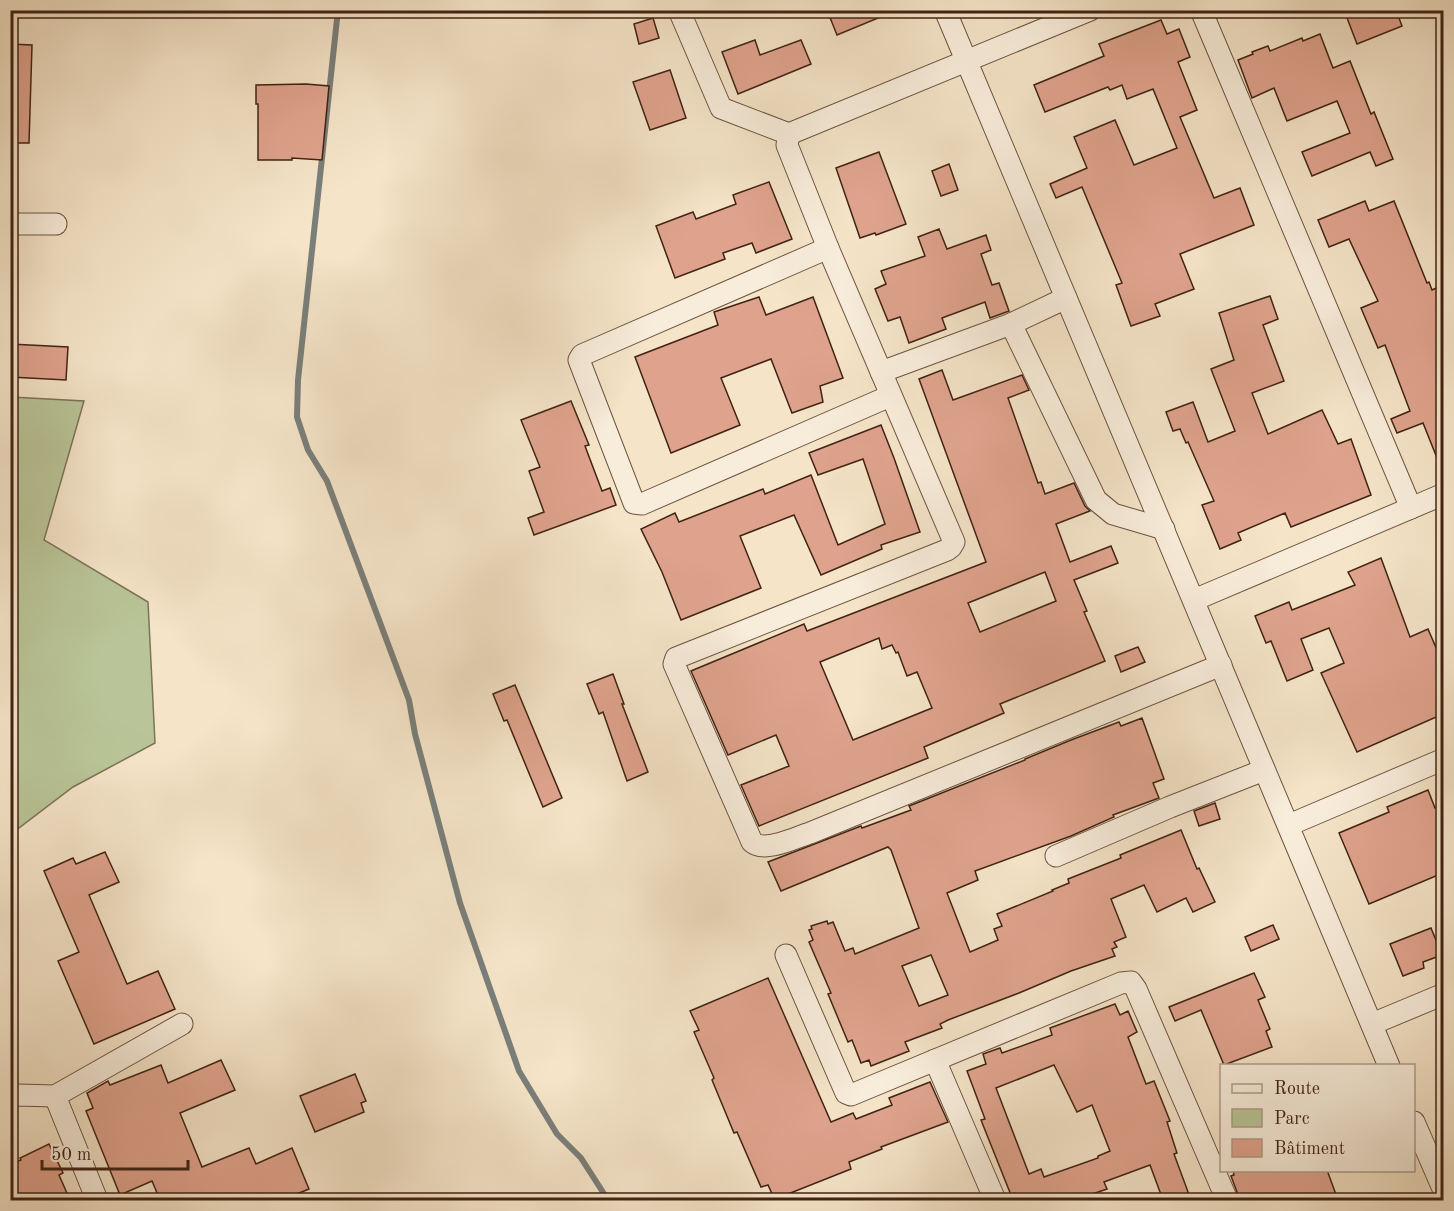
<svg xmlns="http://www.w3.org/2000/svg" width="1454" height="1211" font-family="'Old Standard TT',serif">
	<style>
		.green { fill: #b9c598; stroke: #7c7456; stroke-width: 1.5 }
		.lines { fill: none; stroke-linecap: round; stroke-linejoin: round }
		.stream { stroke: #7a7f7a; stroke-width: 6 }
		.building { fill: #dfa38d; stroke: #402313; stroke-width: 1.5; fill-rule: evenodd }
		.minor-casing { stroke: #6d5340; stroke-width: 23 }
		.minor { stroke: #f8eddb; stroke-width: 21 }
	</style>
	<rect width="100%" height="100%" fill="#f5e4c8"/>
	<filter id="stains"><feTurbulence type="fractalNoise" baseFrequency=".00333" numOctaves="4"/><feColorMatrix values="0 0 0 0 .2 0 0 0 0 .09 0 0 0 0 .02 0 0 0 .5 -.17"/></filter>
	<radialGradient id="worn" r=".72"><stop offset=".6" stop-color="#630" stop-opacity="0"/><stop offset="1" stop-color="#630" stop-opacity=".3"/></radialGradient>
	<!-- green -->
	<polygon class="green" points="11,397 84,401 44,540 148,602 155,743 73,787 11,834"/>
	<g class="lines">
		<!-- stream -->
		<polyline class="stream" points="338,10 298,380 297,417 308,450 327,481 409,700 415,734 460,903 519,1071 557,1134 581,1158 608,1200"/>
	</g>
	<!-- building -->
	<g class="building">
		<polygon points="827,10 895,10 895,11 837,35"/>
		<polygon points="1344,10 1396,10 1402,26 1357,44"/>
		<polygon points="653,18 659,38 639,44 634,24"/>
		<polygon points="1161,20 1167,34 1179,29 1190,57 1178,62 1197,110 1180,117 1214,198 1240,188 1254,225 1180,254 1194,289 1155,304 1160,316 1131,326 1116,285 1122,283 1082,187 1056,198 1050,184 1087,168 1074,137 1115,120 1134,165 1177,148 1153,89 1127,99 1122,85 1110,90 1108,87 1045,112 1034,85 1104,56 1099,44"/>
		<polygon points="1320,34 1333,68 1350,61 1371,114 1374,112 1393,159 1376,166 1370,152 1312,176 1302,152 1350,133 1337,101 1287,121 1274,88 1252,98 1238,60 1253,54 1252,52 1268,46 1270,51 1302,38 1303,41"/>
		<polygon points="755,40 760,55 801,40 811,64 738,94 722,52"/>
		<polygon points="10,44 32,45 29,143 10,143"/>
		<polygon points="670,70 686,118 650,130 633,82"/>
		<polygon points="306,84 329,86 322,160 292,158 292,160 258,160 258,104 256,104 256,85"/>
		<polygon points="879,152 906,224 876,235 875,233 860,238 836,168"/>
		<polygon points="949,164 958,190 941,196 932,171"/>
		<polygon points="769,182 792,239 756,253 752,243 723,253 725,259 675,278 656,226 693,212 696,219 736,204 733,195"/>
		<polygon points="1365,201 1369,211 1394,201 1427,283 1429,282 1432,290 1443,285 1443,473 1423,423 1397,433 1391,419 1410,411 1385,345 1378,348 1361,308 1378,301 1349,239 1329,247 1318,220"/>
		<polygon points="939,229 947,249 986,235 991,250 981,254 992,285 999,283 1009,311 990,318 985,302 942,318 946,329 909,343 900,317 888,321 875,289 886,284 881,271 925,256 918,237"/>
		<polygon points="1270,296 1278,319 1263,325 1284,381 1252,393 1268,434 1322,410 1338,444 1351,439 1371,495 1291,527 1285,513 1238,533 1241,540 1220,549 1202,505 1214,501 1188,442 1186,443 1180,429 1173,431 1166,412 1193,402 1208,442 1235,431 1211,369 1234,360 1219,313"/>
		<polygon points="759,297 766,315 813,297 843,378 820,386 823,402 792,413 771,359 721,378 740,425 671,453 635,357 718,325 714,312"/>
		<polygon points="10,344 68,347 66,380 10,377"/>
		<path d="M942 370 953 400 1022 375 1029 390 1008 398 1038 483 1041 482 1045 494 1074 483 1085 506 1090 511 1056 524 1070 562 1111 546 1118 563 1074 580 1087 611 1084 612 1105 661 1000 704 1004 713 924 747 928 758 759 826 741 785 789 766 776 735 728 755 691 671 804 624 807 631 986 562 919 379ZM1045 572 1056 601 980 632 968 603ZM879 638 882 649 892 645 896 653 898 652 907 676 917 672 932 708 853 740 820 662Z"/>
		<polygon points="571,401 589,445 585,446 602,491 610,488 616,505 534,535 528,518 544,512 529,471 540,467 521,420"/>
		<polygon points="881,425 894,458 920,532 881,545 882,549 821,575 794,515 740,536 761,588 681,620 662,572 641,529 675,513 679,522 763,489 765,494 811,475 838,545 885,524 863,459 818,475 809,453"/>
		<polygon points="1381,558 1410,637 1428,629 1443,664 1443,714 1357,752 1321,673 1344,663 1329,628 1301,639 1313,670 1287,681 1271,641 1266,643 1255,616 1289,602 1292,610 1355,585 1348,572"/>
		<polygon points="1138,647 1145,662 1121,672 1115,656"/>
		<polygon points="613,674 624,704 622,704 648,772 627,781 603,712 599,714 587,684"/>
		<polygon points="515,685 562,798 543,807 507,720 504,721 493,694"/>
		<path d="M1142 718 1164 779 1153 783 1159 798 1113 815 1114 817 1071 836 975 871 978 880 947 893 970 952 998 940 994 929 1002 926 997 914 1053 891 1052 890 1069 883 1068 879 1121 858 1120 855 1181 830 1197 869 1199 868 1215 902 1193 912 1186 898 1157 912 1144 885 1111 899 1126 937 1114 942 1117 947 1112 949 1115 956 1071 971 1019 993 948 1020 940 1024 942 1028 905 1042 909 1051 871 1066 869 1060 861 1063 852 1040 848 1042 828 994 831 993 809 942 813 940 809 930 812 929 811 926 827 921 828 924 833 922 845 951 853 948 855 954 919 928 891 850 888 847 781 891 768 862 861 826 862 828 911 810 909 806 1025 760V759L1071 740 1119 722 1121 726ZM931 955 948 995 919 1006 902 966Z"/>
		<polygon points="1428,790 1435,808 1443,805 1443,873 1369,904 1339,833 1389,812 1387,807"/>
		<polygon points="1215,803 1220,819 1199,826 1194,811"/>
		<polygon points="105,852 119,882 89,895 127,984 158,971 175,1009 94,1044 58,961 79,952 44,871 73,858 76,864"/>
		<polygon points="1273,925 1279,939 1251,951 1245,937"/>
		<polygon points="1431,928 1442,955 1423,962 1424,968 1403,976 1390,944"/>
		<polygon points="1254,973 1265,997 1258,1000 1270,1029 1266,1031 1272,1047 1224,1065 1201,1010 1175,1021 1169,1007"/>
		<polygon points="768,978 831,1122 853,1113 856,1119 892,1105 889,1098 930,1082 948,1122 881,1147 882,1149 849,1162 851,1169 778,1198 777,1194 773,1196 768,1185 761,1187 737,1132 734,1133 712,1080 714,1078 694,1032 699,1030 690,1011"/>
		<path d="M1115 1004 1120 1015 1128 1011 1137 1032 1128 1037 1146 1084 1154 1081 1170 1121 1167 1122 1177 1153 1174 1154 1191 1200H1163L1150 1165 1104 1182 1107 1189 1075 1200H1017L1014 1193 1011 1195 981 1120 985 1119 967 1071 986 1064 983 1054 1000 1048 1002 1053 1052 1035 1050 1028ZM1054 1065 1077 1112 1092 1105 1110 1151 1098 1156V1158L1044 1177 1041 1169 1029 1174 996 1088Z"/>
		<polygon points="221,1060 235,1090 180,1113 202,1167 249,1148 256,1164 292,1148 309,1189 282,1200 160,1200 152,1181 120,1195 86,1111 93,1108 87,1093 108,1081 110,1085 161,1065 168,1083"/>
		<polygon points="355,1074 366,1101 361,1103 364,1112 315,1132 300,1096"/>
		<polygon points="49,1144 63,1173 59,1175 70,1200 10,1200 10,1165 21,1160 20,1158"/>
		<polygon points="1233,1170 1327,1170 1338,1200 1240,1200 1231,1176 1234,1175"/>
	</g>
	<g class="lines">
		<defs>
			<g id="minor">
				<polyline points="679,10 721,108 789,134 1090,10"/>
				<polyline points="945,10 1389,1066"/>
				<polyline points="1201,10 1411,508"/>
				<path d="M789 134 787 145 828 248 954 542 951 547 947 550 676 658 674 664 752 842C765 853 794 838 810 833L1221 665"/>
				<polyline points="10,224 56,224"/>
				<polyline points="828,248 582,355 579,360 634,503 642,504 890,396"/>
				<polyline points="1011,324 1096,500 1113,514 1164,529"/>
				<polyline points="881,372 1011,324 1066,298"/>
				<polyline points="1194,600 1444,494"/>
				<polyline points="1289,825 1444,759"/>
				<polyline points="1056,856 1170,807 1264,770"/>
				<polyline points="786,955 846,1093 851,1095 1121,983 1131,982 1136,989 1227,1200"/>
				<polyline points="1372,1024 1444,994"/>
				<polyline points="935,1060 995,1200"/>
				<polyline points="55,1096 97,1200"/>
				<polyline points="10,1098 18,1095 55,1096 182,1024"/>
				<polyline points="1414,1122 1444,1191"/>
			</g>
		</defs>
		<!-- minor casing -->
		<use href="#minor" class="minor-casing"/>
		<!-- minor -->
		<use href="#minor" class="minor"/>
	</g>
	<!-- margin -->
	<rect width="1454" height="1211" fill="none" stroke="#f5e4c8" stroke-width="36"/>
	<rect x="12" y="12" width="1430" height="1187" fill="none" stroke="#402313" stroke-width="3"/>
	<rect x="18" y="18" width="1418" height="1175" fill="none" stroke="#402313" stroke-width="1.5"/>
	<!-- legend -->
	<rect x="1220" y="1064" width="195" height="108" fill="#f8eddb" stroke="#ae9c8b" stroke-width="1.5"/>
	<rect x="1232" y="1084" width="30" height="9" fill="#f8eddb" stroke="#ae9c8b" stroke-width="1.5"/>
	<text x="1274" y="1094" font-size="18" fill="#402313">Route</text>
	<rect x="1232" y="1109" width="30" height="18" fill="#b9c598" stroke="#ae9c8b" stroke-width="1.5"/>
	<text x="1274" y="1124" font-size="18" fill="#402313">Parc</text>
	<rect x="1232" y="1139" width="30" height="18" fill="#dfa38d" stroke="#ae9c8b" stroke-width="1.5"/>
	<text x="1274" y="1154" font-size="18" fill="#402313">Bâtiment</text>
	<!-- scale -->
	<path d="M42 1160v9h146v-9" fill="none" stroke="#402313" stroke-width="3"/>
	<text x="51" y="1160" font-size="18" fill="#402313" stroke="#f8eddb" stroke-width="4.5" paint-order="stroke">50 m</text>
	<rect width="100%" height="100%" filter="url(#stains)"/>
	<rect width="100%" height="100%" fill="url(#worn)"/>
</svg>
